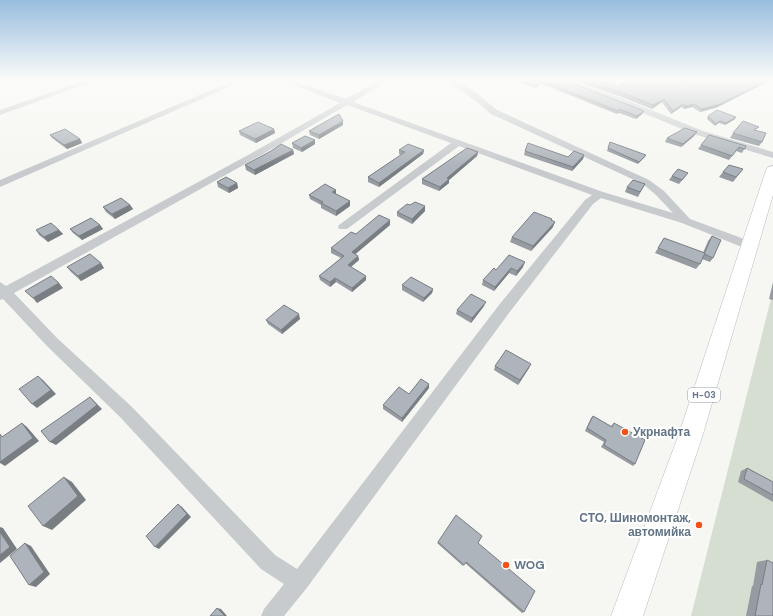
<svg xmlns="http://www.w3.org/2000/svg" width="773" height="616" font-family="'DM Sans',sans-serif">
	<style>
		.green { fill: #d6ded2 }
		.lines { fill: none; stroke-linecap: round; stroke-linejoin: round }
		.primary-casing { stroke: #b8bcc0; stroke-width: 1 }
		.street { fill: #c8cbce; fill-rule: evenodd }
		.primary { fill: #fff; fill-rule: evenodd }
		.wall { fill: #959ba1 }
		.shaded-wall { fill: #797e83 }
		.building { fill: #adb4bb; stroke: #797e83 }
		.poi-dot { fill: #f25215; stroke: #fff; stroke-width: 1.5 }
		.labels { text-anchor: middle; stroke-width: 4; stroke-linejoin: round; paint-order: stroke }
		.shield { fill: #fff; stroke: #919eaa; stroke-width: 1 }
		.shield-label { font-size: 9px; font-weight: bold; fill: #627486 }
		.near-poi-label { font-size: 12px; font-weight: bold; fill: #627486; stroke: #fff; text-anchor: start }
	</style>
	<rect width="100%" height="100%" fill="#f6f6f2"/>
	<!-- green -->
	<polygon class="green" points="773,291 773,616 691,616"/>
	<g class="lines">
		<defs>
			<polygon id="primary" points="773,166 773,195 703,434 643,616 611,616 679,434 766,170 768,167"/>
		</defs>
		<!-- primary casing -->
		<use href="#primary" class="primary-casing"/>
		<!-- street -->
		<g class="street">
			<polygon points="86,80 97,80 0,115 0,110"/>
			<polygon points="235,80 245,80 0,187 0,180"/>
			<path d="M281 80H292L346 99 380 80H389L353 102 603 192 673 213 656 195 643 184 491 114 476 101 446 80C465 80 483 99 497 110L649 180 664 191 690 219 755 243 757 246 755 249H747L682 223 601 198 593 204 509 313 306 589 284 616H261L264 609 284 584 261 569 120 417 47 346 3 299 0 300V282L6 286 250 154 340 103ZM347 105 451 143 339 225 338 227 339 229H347L459 146 592 195 585 200 499 305 297 569 275 555 132 407 57 338 14 293 256 158Z"/>
			<polygon points="556,80 567,80 619,97 703,131 773,152 773,158 697,135 613,101"/>
		</g>
		<!-- primary -->
		<use href="#primary" class="primary"/>
	</g>
	<!-- wall -->
	<g class="wall">
		<polygon points="511,80 564,80 642,114 636,119 619,113 617,114 547,86 540,84 536,88"/>
		<polygon points="572,80 598,80 619,86 718,107 700,112 692,107 684,109 681,107 671,114 662,102 652,109 619,96"/>
		<polygon points="708,116 735,119 725,125 719,123 715,126 707,119"/>
		<polygon points="343,125 319,139 310,135 309,131"/>
		<polygon points="274,129 275,133 256,143 240,135 239,131"/>
		<polygon points="697,132 694,136 681,147 665,142 667,138"/>
		<polygon points="733,133 762,142 759,146 730,138"/>
		<polygon points="50,135 80,139 82,143 67,149 52,138"/>
		<polygon points="315,140 315,144 302,152 293,148 292,143"/>
		<polygon points="610,142 646,155 645,157 638,164 607,151"/>
		<polygon points="701,145 746,146 742,153 736,151 729,160 698,149"/>
		<polygon points="293,150 294,154 255,175 246,170 245,165"/>
		<polygon points="399,150 424,150 423,154 379,187 368,182 368,177 401,155 399,154"/>
		<polygon points="525,151 568,157 584,155 583,159 572,171 524,155"/>
		<polygon points="478,152 477,156 449,180 449,183 439,191 422,184 422,179"/>
		<polygon points="743,169 733,182 719,177 723,172"/>
		<polygon points="672,176 685,177 679,184 669,180"/>
		<polygon points="217,182 237,183 238,188 229,193 218,187"/>
		<polygon points="645,184 638,197 625,192 627,187"/>
		<polygon points="336,190 336,194 350,201 350,206 336,216 321,208 321,205 310,199 309,195"/>
		<polygon points="130,205 133,209 115,219 106,212 103,207"/>
		<polygon points="425,211 412,224 397,216 397,212"/>
		<polygon points="551,220 553,227 531,251 510,242 512,237"/>
		<polygon points="100,225 103,229 82,240 73,233 70,229"/>
		<polygon points="390,225 355,254 358,256 359,260 351,267 366,280 352,292 336,282 330,287 320,280 319,276 341,258 331,253 331,248 356,234"/>
		<polygon points="36,230 59,230 63,234 48,242 39,235"/>
		<polygon points="712,236 713,258 710,262 702,259 700,264 696,269 655,253 664,238 703,253 708,241"/>
		<polygon points="67,267 104,268 81,281 71,272"/>
		<polygon points="523,267 516,276 509,273 494,291 482,285 483,280 496,270"/>
		<polygon points="773,282 773,300 769,299"/>
		<polygon points="402,285 433,289 432,293 423,302 402,290"/>
		<polygon points="484,306 471,323 456,314 457,310"/>
		<polygon points="300,319 282,334 268,324 266,320"/>
		<polygon points="495,366 529,368 518,385 494,370"/>
		<polygon points="429,388 402,422 383,409 383,405 409,394"/>
		<polygon points="593,416 611,426 614,423 635,464 633,466 601,447 604,442 585,431 591,418"/>
		<polygon points="747,468 773,482 773,502 738,482 741,471"/>
		<polygon points="438,542 478,543 524,612 522,613 465,563 463,566 437,543"/>
		<polygon points="767,560 773,616 746,616 752,586 753,586 757,562"/>
	</g>
	<!-- shaded-wall -->
	<g class="shaded-wall">
		<polygon points="767,80 771,80 718,107 700,112 702,109"/>
		<polygon points="540,81 540,84 536,88 536,85"/>
		<polygon points="664,99 662,102 652,109 653,105"/>
		<polygon points="683,104 681,107 671,114 673,111"/>
		<polygon points="694,104 692,107 684,109 686,106"/>
		<polygon points="644,111 642,114 636,119 637,116"/>
		<polygon points="736,117 735,119 725,125 726,123"/>
		<polygon points="343,121 343,125 319,139 319,135"/>
		<polygon points="274,129 275,133 256,143 255,139"/>
		<polygon points="697,132 694,136 681,147 683,144"/>
		<polygon points="80,139 82,143 67,149 64,145"/>
		<polygon points="315,140 315,144 302,152 301,148"/>
		<polygon points="293,150 294,154 255,175 254,170"/>
		<polygon points="424,150 423,154 379,187 379,183"/>
		<polygon points="478,152 477,156 449,180 449,183 439,191 440,187 447,178"/>
		<polygon points="584,155 583,159 572,171 573,167"/>
		<polygon points="237,183 238,188 229,193 228,188"/>
		<polygon points="336,190 336,194 332,192"/>
		<polygon points="350,201 350,206 336,216 336,211"/>
		<polygon points="130,205 133,209 115,219 112,214"/>
		<polygon points="425,206 425,211 412,224 412,219"/>
		<polygon points="390,220 390,225 352,257 352,252"/>
		<polygon points="555,222 553,227 531,251 533,246"/>
		<polygon points="100,225 103,229 82,240 79,236"/>
		<polygon points="59,230 63,234 48,242 44,237"/>
		<polygon points="358,256 359,260 348,269 348,265"/>
		<polygon points="525,262 523,267 516,276 517,271"/>
		<polygon points="101,263 104,268 81,281 78,276"/>
		<polygon points="511,268 509,273 494,291 495,287"/>
		<polygon points="366,276 366,280 352,292 352,288"/>
		<polygon points="335,278 336,282 330,287 330,282"/>
		<polygon points="59,283 63,288 37,303 33,298"/>
		<polygon points="433,289 432,293 423,302 424,298"/>
		<polygon points="486,302 484,306 471,323 472,318"/>
		<polygon points="299,314 300,319 282,334 281,330"/>
		<polygon points="531,364 529,368 518,385 520,380"/>
		<polygon points="38,376 43,380 56,394 37,408 32,404"/>
		<polygon points="429,384 429,388 402,422 402,418"/>
		<polygon points="90,397 102,409 56,445 50,442"/>
		<polygon points="22,423 27,427 39,441 5,466 0,463 0,462"/>
		<polygon points="64,477 72,482 86,500 52,530 43,526"/>
		<polygon points="178,504 182,507 191,517 159,549 155,547"/>
		<polygon points="0,527 3,528 17,549 0,563"/>
		<polygon points="25,543 31,546 50,574 36,587 29,585"/>
		<polygon points="217,608 221,609 227,616 225,616"/>
	</g>
	<!-- building -->
	<g class="building">
		<polygon points="522,80 564,80 644,111 637,116 620,109 618,111 548,83 540,81 536,85"/>
		<polygon points="582,80 598,80 619,86 626,80 684,80 693,83 700,80 767,80 720,104 702,109 694,104 686,106 683,104 673,111 664,99 653,105 621,92"/>
		<polygon points="717,110 736,117 726,123 720,121 716,124 708,116"/>
		<polygon points="339,114 343,121 319,135 309,131"/>
		<polygon points="743,121 759,127 754,130 766,133 762,142 733,133"/>
		<polygon points="258,122 274,129 255,139 239,131"/>
		<polygon points="685,128 697,132 683,144 667,138"/>
		<polygon points="65,129 80,139 64,145 50,135"/>
		<polygon points="709,135 746,146 745,149 739,147 732,156 701,145"/>
		<polygon points="305,136 315,140 301,148 292,143"/>
		<polygon points="610,142 646,155 639,162 608,148"/>
		<polygon points="528,143 568,157 574,151 584,155 573,167 525,151"/>
		<polygon points="281,144 293,150 254,170 245,165 271,151"/>
		<polygon points="408,144 424,150 379,183 368,177 405,152 399,150"/>
		<polygon points="467,148 478,152 447,178 449,179 440,187 422,179"/>
		<polygon points="729,165 743,169 736,177 723,172"/>
		<polygon points="678,169 688,173 682,180 672,176"/>
		<polygon points="226,177 237,183 228,188 217,182"/>
		<polygon points="633,180 645,184 640,192 627,187"/>
		<polygon points="325,184 336,190 332,192 350,201 336,211 321,203 323,202 309,195"/>
		<polygon points="121,198 130,205 112,214 103,207"/>
		<polygon points="415,202 425,206 412,219 397,212 407,204 410,205"/>
		<polygon points="534,212 552,219 551,220 555,222 533,246 512,237"/>
		<polygon points="379,215 390,220 352,252 358,256 348,265 366,276 352,288 335,278 330,282 319,276 344,256 331,248 351,232 356,234"/>
		<polygon points="91,218 100,225 79,236 70,229"/>
		<polygon points="51,223 59,230 44,237 36,230"/>
		<polygon points="712,236 721,240 713,258 704,254"/>
		<polygon points="664,238 705,253 700,264 658,248"/>
		<polygon points="90,254 101,263 78,276 67,267"/>
		<polygon points="509,255 525,262 517,271 511,268 495,287 483,280 494,268 496,270"/>
		<polygon points="51,276 59,283 33,298 25,291"/>
		<polygon points="411,277 433,289 424,298 402,285"/>
		<polygon points="471,294 486,302 472,318 457,310"/>
		<polygon points="284,305 299,314 281,330 266,320"/>
		<polygon points="506,350 531,364 520,380 495,366"/>
		<polygon points="38,376 51,390 32,404 19,389"/>
		<polygon points="421,379 429,384 402,418 383,405 399,387 409,394"/>
		<polygon points="90,397 97,405 50,442 41,431"/>
		<polygon points="593,416 612,427 614,423 645,440 635,464 604,445 606,440 587,428"/>
		<polygon points="22,423 33,438 0,462 0,434 2,437"/>
		<polygon points="747,468 773,482 773,495 744,479"/>
		<polygon points="64,477 78,496 43,526 28,506"/>
		<polygon points="178,504 187,514 155,547 146,536"/>
		<polygon points="456,515 482,536 478,543 535,591 524,612 466,562 464,565 438,542"/>
		<polygon points="0,532 10,547 0,555"/>
		<polygon points="25,543 44,572 29,585 10,556"/>
		<polygon points="767,560 773,563 773,616 755,616 761,584 762,585"/>
		<polygon points="217,608 225,616 210,616"/>
	</g>
	<!-- sky -->
	<linearGradient id="sky" x2="0" y2="1"><stop stop-color="#97bdde"/><stop offset="0.48" stop-color="#fbfbf9"/><stop offset="1" stop-color="#fbfbf9" stop-opacity="0"/></linearGradient>
	<rect width="773" height="166" fill="url(#sky)"/>
	<!-- markers -->
	<g class="poi-dot">
		<circle cx="625" cy="432" r="4"/>
		<circle cx="699" cy="525" r="4"/>
		<circle cx="506" cy="565" r="4"/>
	</g>
	<g class="labels">
		<!-- shield labels -->
		<rect class="shield" x="688" y="388" width="32" height="14" rx="3"/>
		<g class="shield-label">
			<text x="704" y="398">Н-03</text>
		</g>
		<!-- near-poi labels -->
		<g class="near-poi-label">
			<text x="633" y="436">Укрнафта</text>
			<text x="691" y="522" text-anchor="end">СТО, Шиномонтаж,<tspan x="691" dy="14">автомийка</tspan></text>
			<text x="514" y="569">WOG</text>
		</g>
	</g>
</svg>
